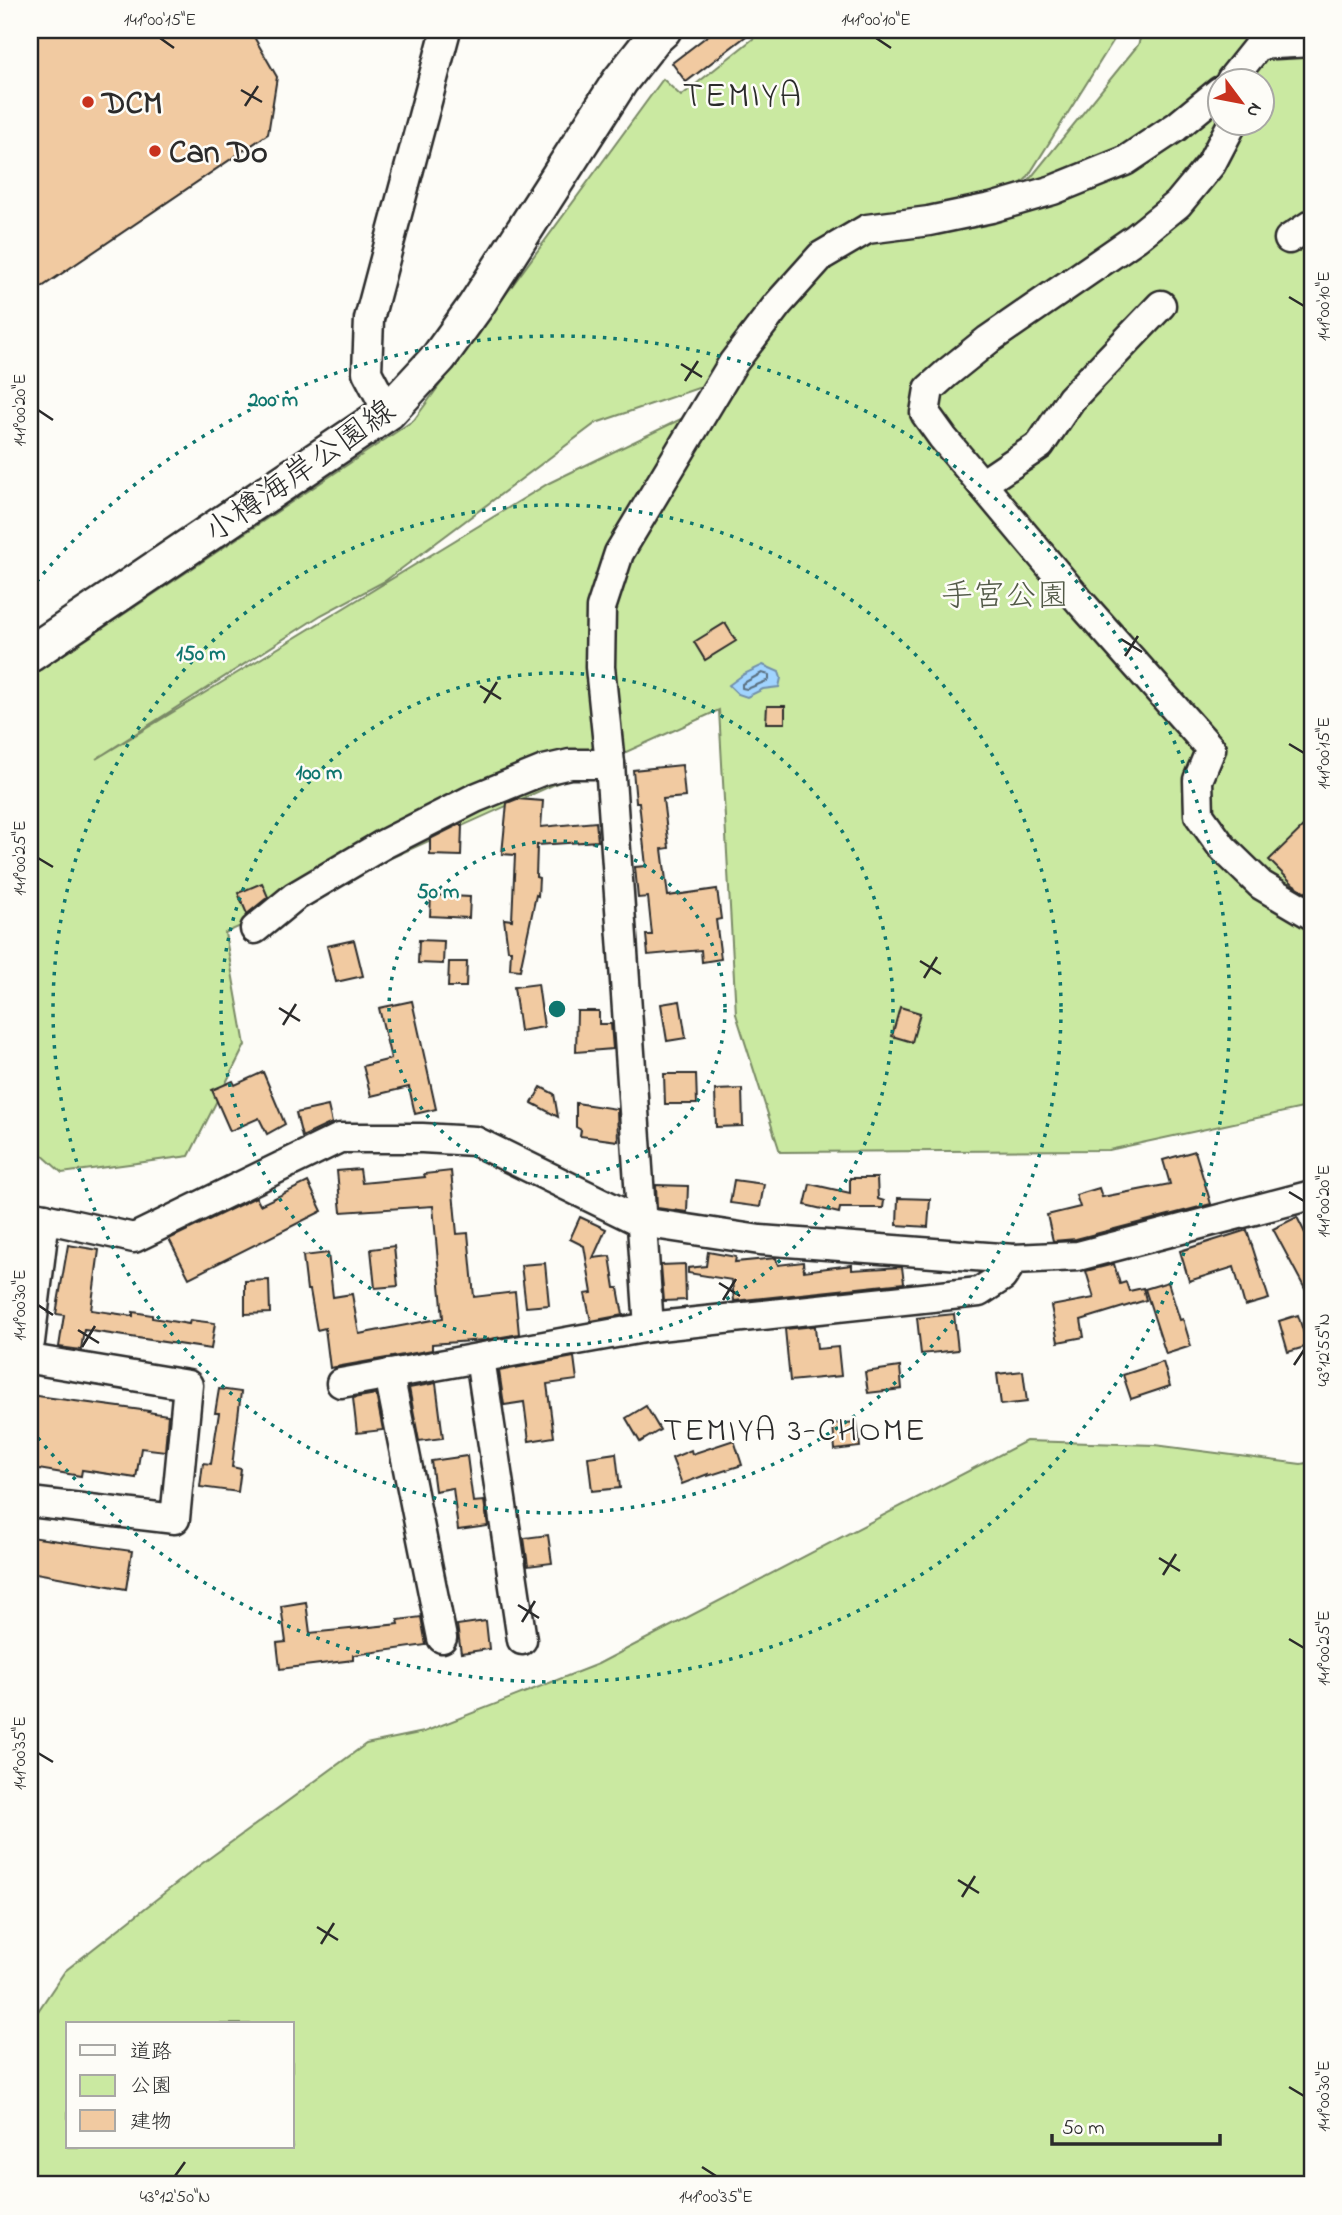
<svg xmlns="http://www.w3.org/2000/svg" width="1342" height="2215" font-family="'Indie Flower','Klee One',sans-serif">
	<style>
		.green { fill: #cae9a1; stroke: #7a8a66; stroke-width: 2; fill-rule: evenodd }
		.water { fill: #a1d4ff; stroke: #7290aa; stroke-width: 2 }
		.lines { fill: none; stroke-linecap: round; stroke-linejoin: round }
		.shore { stroke: #5a6f80; stroke-width: 2 }
		.building { fill: #f1caa1; stroke: #2b2b2b; stroke-width: 2 }
		.minor-casing { stroke: #2b2b2b; stroke-width: 33 }
		.major-casing { stroke: #2b2b2b; stroke-width: 40 }
		.minor { stroke: #fdfcf7; stroke-width: 28 }
		.major { stroke: #fdfcf7; stroke-width: 35 }
		.ticks { fill: none; stroke: #2b2b2b; stroke-width: 2.5 }
		.ring { fill: none; stroke: #0f766e; stroke-width: 3.5; stroke-dasharray: 3.5 7 }
		.poi-dot { fill: #c8321e; stroke: #fdfcf7; stroke-width: 2.5 }
		.labels { text-anchor: middle; stroke-width: 5; stroke-linejoin: round; paint-order: stroke }
		.poi-label { font-size: 32px; font-weight: bold; fill: #2b2b2b; stroke: #fdfcf7; text-anchor: start }
		.street-label { font-size: 32px; fill: #2b2b2b; stroke: #fdfcf7 }
		.park-label { font-size: 32px; fill: #535a48; stroke: #fdfcf7 }
		.neighbourhood-label { font-size: 33px; letter-spacing: 2px; fill: #2b2b2b; stroke: #fdfcf7 }
		.quarter-label { font-size: 35px; letter-spacing: 2px; fill: #2b2b2b; stroke: #fdfcf7 }
		.centre { fill: #0f766e; stroke: #fdfcf7; stroke-width: 3.5 }
		.ring-label { font-size: 21px; text-anchor: middle; font-weight: bold; fill: #0f766e; stroke: #fdfcf7; stroke-width: 5; stroke-linejoin: round; paint-order: stroke }
		.neatline { fill: none; stroke: #2b2b2b; stroke-width: 2.5 }
		.ticks-label { font-size: 18px; text-anchor: middle; fill: #2b2b2b }
	</style>
	<rect width="100%" height="100%" fill="#fdfcf7"/>
	<filter id="ink" filterUnits="userSpaceOnUse"><feTurbulence type="fractalNoise" baseFrequency=".0143" numOctaves="2"/><feDisplacementMap in="SourceGraphic" scale="14" xChannelSelector="R" yChannelSelector="G"/><feConvolveMatrix kernelMatrix="1 2 1 2 8 2 1 2 1" color-interpolation-filters="sRGB"/></filter>
	<g filter="url(#ink)">
		<!-- green -->
		<g class="green">
			<path d="M764 30H1120L1027 178 976 226 995 222 1138 45 1143 30H1312V1106L1109 1150 780 1152 736 1014 719 710 225 933 245 1045 189 1156 62 1173 30 1144V677L414 420 663 79 681 96ZM1220 80H1262V122H1220ZM736 375 712 404 549 483 96 759 321 615 385 581 596 423Z"/>
			<path d="M1026 1441 1155 1445 1301 1464 1312 1462V2185H30V2023L65 1971 200 1865 366 1744 424 1732 598 1664ZM292 2024V2147H68V2024Z"/>
		</g>
		<!-- water -->
		<polygon class="water" points="763,665 779,672 781,678 779,687 763,689 747,697 738,694 729,685 744,674"/>
		<g class="lines">
			<!-- shore -->
			<polygon class="shore" points="762,673 769,675 769,680 747,689 742,688 742,684"/>
		</g>
		<!-- building -->
		<g class="building">
			<polygon points="30,30 250,30 277,77 268,134 30,295"/>
			<polygon points="715,30 754,30 686,82 672,63"/>
			<polygon points="725,623 736,641 705,660 694,642"/>
			<polygon points="767,706 785,706 785,723 766,723"/>
			<polygon points="682,765 685,797 663,799 669,848 662,849 668,896 717,889 721,919 716,920 721,959 702,962 701,950 648,955 646,935 652,935 648,897 638,898 635,867 646,866 639,802 636,802 633,770"/>
			<polygon points="517,799 543,801 541,827 596,822 598,841 537,845 536,877 539,878 538,896 536,895 520,970 510,969 511,950 508,950 504,919 512,920 515,855 502,854 507,803"/>
			<polygon points="1312,818 1312,896 1293,884 1269,860"/>
			<polygon points="458,825 462,825 461,856 430,855 430,839"/>
			<polygon points="262,883 268,897 247,914 238,893"/>
			<polygon points="431,895 470,897 469,918 430,916"/>
			<polygon points="354,940 363,976 336,982 327,946"/>
			<polygon points="419,940 444,941 443,964 418,963"/>
			<polygon points="449,962 467,962 466,987 448,987"/>
			<polygon points="538,984 544,1027 520,1031 514,987"/>
			<polygon points="412,1001 436,1109 415,1114 409,1087 371,1096 363,1066 391,1059 379,1008"/>
			<polygon points="680,1001 686,1038 667,1041 661,1004"/>
			<polygon points="900,1007 920,1013 912,1042 892,1036"/>
			<polygon points="577,1011 599,1011 599,1024 611,1024 613,1049 576,1052"/>
			<polygon points="263,1072 285,1124 267,1134 259,1118 230,1131 212,1090 233,1081 235,1085"/>
			<polygon points="664,1074 696,1074 697,1104 665,1104"/>
			<polygon points="541,1087 554,1094 558,1117 532,1103"/>
			<polygon points="742,1089 743,1126 716,1127 715,1090"/>
			<polygon points="576,1103 617,1109 618,1141 580,1136 581,1130 576,1127"/>
			<polygon points="328,1106 332,1123 302,1137 296,1113"/>
			<polygon points="1195,1151 1211,1204 1076,1239 1053,1241 1047,1215 1080,1207 1076,1195 1099,1188 1102,1197 1170,1184 1163,1160"/>
			<polygon points="360,1169 362,1183 425,1177 424,1174 451,1171 457,1234 468,1233 474,1297 515,1292 519,1334 484,1340 432,1344 432,1350 330,1368 325,1328 317,1330 310,1290 307,1290 303,1256 328,1253 333,1297 352,1294 359,1334 443,1318 433,1206 341,1212 337,1171"/>
			<polygon points="850,1178 877,1178 878,1199 884,1201 883,1208 840,1208 839,1213 805,1205 810,1184 850,1193"/>
			<polygon points="734,1180 764,1184 760,1207 730,1203"/>
			<polygon points="308,1182 322,1211 189,1278 169,1239 256,1197 260,1205"/>
			<polygon points="656,1185 688,1186 687,1212 657,1208"/>
			<polygon points="898,1198 930,1199 928,1227 897,1225"/>
			<polygon points="580,1217 606,1229 593,1258 610,1256 615,1288 618,1288 623,1315 591,1321 585,1294 592,1293 584,1246 570,1239"/>
			<polygon points="1297,1217 1312,1247 1312,1302 1273,1229"/>
			<polygon points="1247,1230 1269,1299 1245,1306 1234,1267 1189,1281 1180,1251"/>
			<polygon points="68,1245 99,1250 91,1310 133,1316 133,1312 152,1315 152,1318 189,1324 190,1320 215,1323 211,1349 84,1330 81,1350 59,1347 64,1315 56,1314"/>
			<polygon points="394,1246 398,1286 375,1288 371,1249"/>
			<polygon points="708,1252 736,1257 735,1262 776,1258 778,1265 803,1262 804,1271 852,1265 852,1270 902,1267 904,1283 734,1301 732,1280 688,1273 688,1268 706,1266"/>
			<polygon points="545,1263 549,1305 526,1307 521,1265"/>
			<polygon points="685,1264 686,1300 664,1301 661,1265"/>
			<polygon points="1114,1264 1120,1284 1126,1282 1129,1291 1143,1288 1146,1300 1081,1320 1084,1337 1058,1342 1051,1306 1094,1298 1086,1271"/>
			<polygon points="269,1280 270,1313 245,1314 245,1281"/>
			<polygon points="1168,1282 1180,1320 1183,1319 1191,1346 1166,1354 1145,1289"/>
			<polygon points="954,1314 958,1350 921,1354 917,1318"/>
			<polygon points="1298,1315 1308,1346 1288,1352 1279,1321"/>
			<polygon points="815,1326 817,1349 838,1347 841,1376 790,1381 785,1329"/>
			<polygon points="574,1357 577,1380 547,1384 554,1437 529,1441 524,1402 504,1405 499,1371"/>
			<polygon points="1163,1362 1170,1386 1131,1399 1123,1375"/>
			<polygon points="900,1367 902,1389 868,1393 865,1372"/>
			<polygon points="1023,1371 1027,1402 1001,1405 997,1374"/>
			<polygon points="436,1383 443,1438 419,1441 409,1388"/>
			<polygon points="219,1389 241,1392 232,1467 241,1469 238,1492 200,1487 203,1463 211,1464 219,1413 215,1413"/>
			<polygon points="376,1394 383,1430 357,1433 353,1398"/>
			<polygon points="30,1395 149,1411 148,1412 168,1415 165,1451 141,1448 136,1478 82,1470 81,1476 32,1468 37,1428 30,1427"/>
			<polygon points="646,1406 660,1430 640,1442 626,1418"/>
			<polygon points="857,1422 860,1447 835,1450 833,1424"/>
			<polygon points="734,1440 742,1465 708,1476 708,1474 682,1484 672,1458 691,1450 692,1454"/>
			<polygon points="616,1453 620,1488 592,1491 588,1457"/>
			<polygon points="467,1456 473,1502 484,1501 488,1526 458,1530 453,1488 435,1491 431,1461"/>
			<polygon points="548,1535 552,1563 528,1566 524,1538"/>
			<polygon points="30,1537 132,1551 126,1589 30,1572"/>
			<polygon points="306,1602 310,1633 399,1624 398,1620 421,1617 426,1645 353,1655 353,1660 280,1669 277,1643 286,1642 281,1606"/>
			<polygon points="486,1621 489,1649 461,1653 457,1625"/>
		</g>
		<g class="lines">
			<defs>
				<g id="minor">
					<polyline points="1231,80 1259,45 1312,42"/>
					<polyline points="1233,122 1211,164 1178,204 1136,238 988,340 947,373 929,389 925,413 943,438 1082,604 1211,749 1198,780 1199,815 1222,847 1261,885 1312,915"/>
					<polyline points="1289,239 1312,224"/>
					<polyline points="388,412 367,372 369,319 446,30"/>
					<polyline points="982,484 1040,445 1071,399 1161,305"/>
					<polyline points="255,929 294,897 384,844 475,798 544,770 570,764 610,764"/>
					<polyline points="30,1215 134,1238 340,1138 422,1138 475,1141 641,1222 760,1240 1014,1259 1078,1256 1312,1195"/>
					<polyline points="649,1327 610,764 600,667 601,608 619,553 733,363 778,304 821,256 867,229 929,221 991,208 1053,190 1125,161 1176,127 1220,91"/>
					<polyline points="30,1342 45,1218"/>
					<polyline points="480,1358 522,1640"/>
					<polyline points="30,1359 188,1385 175,1519 30,1502"/>
					<polyline points="389,1374 442,1638"/>
					<polyline points="341,1383 649,1327 979,1292 1002,1277 1014,1259"/>
				</g>
				<polyline id="major" points="30,654 388,412 439,357 475,307 620,81 653,39 663,30"/>
			</defs>
			<!-- minor casing -->
			<use href="#minor" class="minor-casing"/>
			<!-- major casing -->
			<use href="#major" class="major-casing"/>
			<!-- minor -->
			<use href="#minor" class="minor"/>
			<!-- major -->
			<use href="#major" class="major"/>
		</g>
	</g>
	<!-- ticks -->
	<path class="ticks" d="M160 38 174 48M876 38 891 48M241 90 262 102M245 106 258 86M1289 297 1304 306M681 364 702 377M685 381 698 361M38 410 53 420M1121 639 1142 652M1125 656 1138 636M480 686 501 699M484 703 497 682M1289 744 1304 753M38 858 53 867M920 961 941 974M924 978 937 957M279 1008 300 1021M283 1025 296 1004M1289 1192 1304 1201M719 1283 740 1296M723 1300 736 1279M38 1305 53 1315M78 1330 99 1343M82 1347 95 1326M1294 1365 1304 1350M1159 1558 1180 1571M1163 1575 1176 1554M518 1605 539 1618M522 1622 535 1601M1289 1639 1304 1648M38 1753 53 1762M958 1880 979 1893M962 1897 975 1876M317 1927 338 1940M321 1944 334 1923M1289 2087 1304 2096M702 2167 716 2176M175 2176 185 2162"/>
	<!-- distance rings -->
	<g class="ring">
		<circle cx="557" cy="1009" r="168"/>
		<circle cx="557" cy="1009" r="336"/>
		<circle cx="557" cy="1009" r="504"/>
		<path d="M30 590A673 673 0 1 1 30 1428"/>
	</g>
	<!-- markers -->
	<g class="poi-dot">
		<circle cx="88" cy="102" r="7"/>
		<circle cx="155" cy="151" r="7"/>
	</g>
	<g class="labels">
		<!-- poi labels -->
		<g class="poi-label">
			<text x="102" y="113">DCM</text>
			<text x="169" y="162">Can Do</text>
		</g>
		<!-- street labels -->
		<g class="street-label">
			<text transform="translate(299 470) rotate(-35)" y="11">小樽海岸公園線</text>
		</g>
		<!-- park labels -->
		<g class="park-label">
			<text x="1005" y="605">手宮公園</text>
		</g>
		<!-- neighbourhood labels -->
		<g class="neighbourhood-label">
			<text x="795" y="1440">TEMIYA 3-CHOME</text>
		</g>
		<!-- quarter labels -->
		<g class="quarter-label">
			<text x="743" y="106">TEMIYA</text>
		</g>
	</g>
	<circle cx="557" cy="1009" r="10" class="centre"/>
	<g class="ring-label">
		<text x="273" y="406">200 m</text>
		<text x="201" y="660">150 m</text>
		<text x="319" y="779">100 m</text>
		<text x="438" y="898">50 m</text>
	</g>
	<!-- margin -->
	<rect width="1342" height="2215" fill="none" stroke="#fdfcf7" stroke-width="77"/>
	<!-- legend -->
	<rect x="66" y="2022" width="228" height="126" fill="#fdfcf7" stroke="#a9a8a5" stroke-width="2"/>
	<rect x="80" y="2045" width="35" height="10" fill="#fdfcf7" stroke="#a9a8a5" stroke-width="2"/>
	<text x="130" y="2058" font-size="21" fill="#2b2b2b">道路</text>
	<rect x="80" y="2075" width="35" height="21" fill="#cae9a1" stroke="#a9a8a5" stroke-width="2"/>
	<text x="130" y="2092" font-size="21" fill="#2b2b2b">公園</text>
	<rect x="80" y="2110" width="35" height="21" fill="#f1caa1" stroke="#a9a8a5" stroke-width="2"/>
	<text x="130" y="2128" font-size="21" fill="#2b2b2b">建物</text>
	<!-- north arrow -->
	<g transform="translate(1241 102) rotate(122)"><circle r="33" fill="#fdfcf7" stroke="#a9a8a5" stroke-width="2"/>
	<path d="M0-5L12 26L0 18L-12 26Z" fill="#c8321e"/>
	<text y="-10" font-size="19" font-weight="bold" text-anchor="middle" fill="#2b2b2b">N</text>
	</g>
	<!-- scale -->
	<path d="M1052 2134v10h168v-10" fill="none" stroke="#2b2b2b" stroke-width="3.5"/>
	<text x="1062" y="2134" font-size="21" fill="#2b2b2b" stroke="#fdfcf7" stroke-width="5" paint-order="stroke">50 m</text>
	<rect x="38" y="38" width="1266" height="2138" class="neatline"/>
	<g class="ticks-label">
		<text x="160" y="25">141°00'15"E</text>
		<text x="876" y="25">141°00'10"E</text>
		<text transform="translate(1323 306) rotate(-90)" y="6">141°00'10"E</text>
		<text transform="translate(19 410) rotate(-90)" y="6">141°00'20"E</text>
		<text transform="translate(1323 753) rotate(-90)" y="6">141°00'15"E</text>
		<text transform="translate(19 858) rotate(-90)" y="6">141°00'25"E</text>
		<text transform="translate(1323 1201) rotate(-90)" y="6">141°00'20"E</text>
		<text transform="translate(19 1305) rotate(-90)" y="6">141°00'30"E</text>
		<text transform="translate(1323 1350) rotate(-90)" y="6">43°12'55"N</text>
		<text transform="translate(1323 1648) rotate(-90)" y="6">141°00'25"E</text>
		<text transform="translate(19 1753) rotate(-90)" y="6">141°00'35"E</text>
		<text transform="translate(1323 2096) rotate(-90)" y="6">141°00'30"E</text>
		<text x="175" y="2202">43°12'50"N</text>
		<text x="716" y="2202">141°00'35"E</text>
	</g>
</svg>
